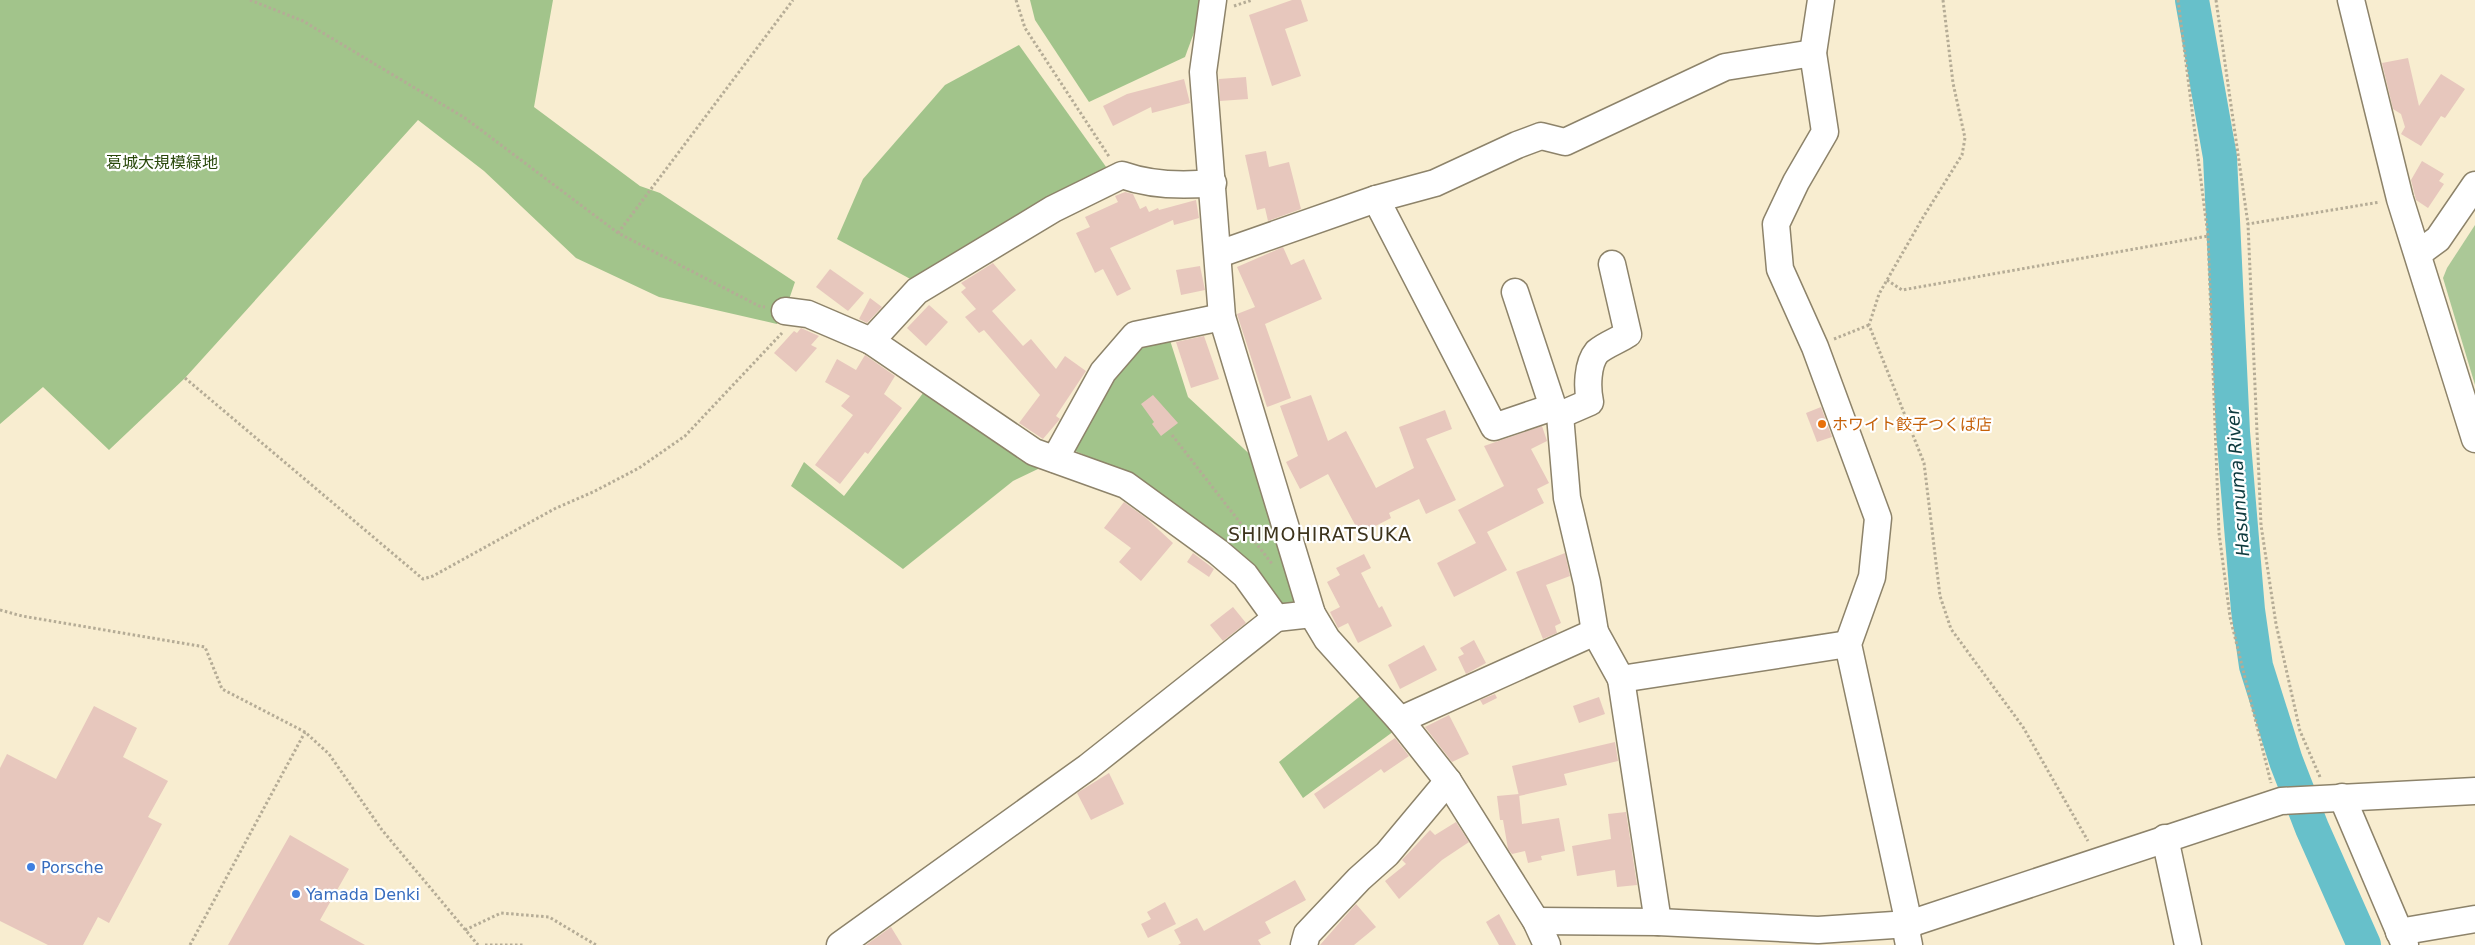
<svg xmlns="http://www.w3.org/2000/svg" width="2475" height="945" font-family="'DejaVu Sans','Noto Sans JP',sans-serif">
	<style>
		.green { fill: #abc897 }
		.forest { fill: #a2c48b }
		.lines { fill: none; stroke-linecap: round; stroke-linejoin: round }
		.river { stroke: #67c0ca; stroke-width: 34 }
		.building { fill: #e7c7bd }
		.minor-casing { stroke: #8d836a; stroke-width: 29 }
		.path { stroke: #b5ac96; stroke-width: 3; stroke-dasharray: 2.5 2.5; stroke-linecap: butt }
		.minor { stroke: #fff; stroke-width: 26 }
		.food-dot { fill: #e8710a; stroke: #fff; stroke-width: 2 }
		.shop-dot { fill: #3f7fe0; stroke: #fff; stroke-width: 2 }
		.labels { text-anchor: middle; stroke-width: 4.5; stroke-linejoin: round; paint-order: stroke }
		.park-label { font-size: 16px; fill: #29480b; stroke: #fff }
		.food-label { font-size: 16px; fill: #c56008; stroke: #fff; text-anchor: start }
		.shop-label { font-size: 16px; fill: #366cbe; stroke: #fff; text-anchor: start }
		.water-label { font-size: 18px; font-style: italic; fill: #0d393d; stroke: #fff }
		.quarter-label { font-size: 19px; letter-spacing: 1px; fill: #3d341d; stroke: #fff }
	</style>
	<rect width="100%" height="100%" fill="#f8edd0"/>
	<!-- green -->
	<polygon class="green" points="2475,225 2475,385 2443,278 2447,268"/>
	<!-- forest -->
	<g class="forest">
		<polygon points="0,0 553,0 534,107 640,186 660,193 795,282 785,311 777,324 659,297 576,258 484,171 418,120 185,378 109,450 43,387 0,424"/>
		<polygon points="1030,0 1206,0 1185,57 1089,102 1035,20"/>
		<polygon points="1019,45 1109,171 914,281 837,239 863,179 945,85"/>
		<polygon points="1168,334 1188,397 1257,461 1302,594 1291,606 1278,607 1130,475 1073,450 1110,379 1144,341"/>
		<polygon points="927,388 1040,468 1013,481 903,569 791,486 804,462 844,496"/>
		<polygon points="1364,693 1394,731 1303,798 1279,762"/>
	</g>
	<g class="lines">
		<!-- river -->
		<polyline class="river" points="2192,0 2220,157 2233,432 2248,610 2256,666 2286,761 2312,828 2364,945"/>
	</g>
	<!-- building -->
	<g class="building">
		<polygon points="1292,0 1301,0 1308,21 1285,29 1301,76 1272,86 1249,15"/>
		<polygon points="2408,58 2419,106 2441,74 2465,89 2445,118 2441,116 2421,146 2401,134 2405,127 2401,114 2393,109 2382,63"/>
		<polygon points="1246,77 1248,99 1220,101 1219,79"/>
		<polygon points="1184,79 1190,103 1152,113 1151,107 1113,126 1103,106 1127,94"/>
		<polygon points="1266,151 1269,167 1289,162 1301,209 1268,221 1265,208 1257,210 1245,155"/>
		<polygon points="2422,161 2444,174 2439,181 2444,184 2428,208 2416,200 2411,180"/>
		<polygon points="1125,192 1133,194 1140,209 1146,206 1149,212 1158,208 1159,210 1196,200 1199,218 1174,225 1173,220 1110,248 1131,289 1117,296 1103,269 1095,273 1076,233 1090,227 1085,217 1118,202 1115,196"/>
		<polygon points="1283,247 1291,265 1304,259 1322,299 1265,324 1291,398 1267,407 1237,314 1255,307 1237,267"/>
		<polygon points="993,263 1016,290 992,311 1023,346 1031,339 1056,369 1065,356 1086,371 1056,416 1060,419 1043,439 1019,423 1040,395 984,330 979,333 965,317 976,309 961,292 966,288 961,283"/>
		<polygon points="1200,266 1205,290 1181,295 1176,270"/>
		<polygon points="830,269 864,293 848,311 816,287"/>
		<polygon points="870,298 882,307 867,323 859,319"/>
		<polygon points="929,305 948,322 926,346 907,328"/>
		<polygon points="801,328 819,336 811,345 817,348 796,372 774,353 794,331 797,333"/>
		<polygon points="1204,336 1219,379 1191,388 1176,342"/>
		<polygon points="865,355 895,376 884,394 902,408 868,454 865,452 840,484 815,465 853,415 841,406 850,396 825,382 837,359 856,370"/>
		<polygon points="1153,395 1178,423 1161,436 1152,424 1154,422 1141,404"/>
		<polygon points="1311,395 1328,441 1346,431 1376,488 1414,468 1399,427 1445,410 1452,429 1426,439 1456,500 1426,514 1419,499 1389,513 1391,518 1360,534 1328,474 1300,489 1286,462 1298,456 1280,406"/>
		<polygon points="1821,407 1832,437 1817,442 1806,413"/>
		<polygon points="1542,426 1547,441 1531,449 1549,483 1537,489 1544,503 1487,532 1507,570 1454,597 1437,563 1476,543 1458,510 1504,486 1484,446"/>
		<polygon points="1124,502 1146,518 1173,543 1141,581 1119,562 1131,548 1104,528"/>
		<polygon points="1193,553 1214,569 1209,577 1187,562"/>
		<polygon points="1565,553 1570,576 1546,585 1561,623 1555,626 1557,633 1543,639 1516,572"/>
		<polygon points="1364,554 1371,568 1361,573 1379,608 1382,606 1392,626 1358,643 1348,623 1338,628 1330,612 1340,607 1327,582 1340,575 1336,568"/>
		<polygon points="1233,607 1246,623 1223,641 1210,625"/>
		<polygon points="1474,640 1486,663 1466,674 1458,657 1464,654 1460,648"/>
		<polygon points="1424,645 1437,670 1400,689 1388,665"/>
		<polygon points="1495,694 1497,698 1483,705 1480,700"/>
		<polygon points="1599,697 1605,714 1579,723 1573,706"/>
		<polygon points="94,706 137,728 123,757 168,781 148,817 162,824 109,923 98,917 83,945 48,945 0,921 0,768 7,754 56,779"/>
		<polygon points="1449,715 1469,754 1452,762 1425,727"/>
		<polygon points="1395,738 1409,756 1384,773 1381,769 1324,809 1314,794"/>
		<polygon points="1615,742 1618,761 1564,774 1567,785 1519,796 1512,766"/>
		<polygon points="1109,773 1124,804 1091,820 1077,793"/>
		<polygon points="1519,794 1522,824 1559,818 1565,851 1541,856 1542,860 1528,863 1525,851 1512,854 1508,849 1503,820 1500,820 1497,796"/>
		<polygon points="1626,812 1637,885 1617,887 1615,870 1577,876 1572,846 1611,839 1608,814"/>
		<polygon points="1456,822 1469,842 1442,860 1399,899 1385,881 1406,864 1402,860 1430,830 1435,835"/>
		<polygon points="290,835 349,869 320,920 365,945 228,945"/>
		<polygon points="1295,880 1306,900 1265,922 1271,933 1258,940 1261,945 1178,945 1181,943 1174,930 1197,918 1204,931"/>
		<polygon points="1165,902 1176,924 1148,938 1141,924 1151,919 1147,912"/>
		<polygon points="1356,904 1376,927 1354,945 1320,945"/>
		<polygon points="1499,914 1516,945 1499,945 1486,922"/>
		<polygon points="891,927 902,945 866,945"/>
	</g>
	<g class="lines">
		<defs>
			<g id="minor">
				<polyline points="1213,0 1203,72 1222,317 1312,614 1327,639 1400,720 1448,781 1536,921 1547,945"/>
				<polyline points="1821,0 1813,53 1825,132 1796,182 1776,224 1780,269 1815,347 1878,518 1872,577 1848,644 1909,924 1907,935 1909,945"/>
				<polyline points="2351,0 2400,199 2475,439"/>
				<polyline points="1376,199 1494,427 1553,407 1560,415 1567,498 1587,583 1595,632"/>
				<polyline points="2419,253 2438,239 2475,185"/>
				<polyline points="1219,254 1376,199 1435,183 1517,145 1541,136 1565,142 1725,67 1813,53"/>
				<polyline points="1515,292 1553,407"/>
				<polyline points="785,311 808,314 871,341 1034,452 1126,485 1218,552 1245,575 1276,618 1312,614"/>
				<path d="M871 341 917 291 1053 209 1122 175C1150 185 1183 186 1213 183"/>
				<path d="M1560 415 1590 402C1587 388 1587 364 1597 352 1605 345 1619 340 1628 334L1612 264"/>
				<polyline points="1055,459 1103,372 1135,335 1222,317"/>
				<polyline points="1621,679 1658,922"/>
				<polyline points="1400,720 1595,632 1621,679 1848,644"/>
				<polyline points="2342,797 2405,945"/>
				<polyline points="2165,838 2188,945"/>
				<polyline points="1536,921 1658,922 1818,930 1909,924 2281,801 2475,791"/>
				<polyline points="2399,932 2475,919"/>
				<polyline points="840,945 1088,767 1276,618"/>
				<polyline points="1304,945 1307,934 1359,879 1387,854 1448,781"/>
			</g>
		</defs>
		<!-- minor casing -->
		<use href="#minor" class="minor-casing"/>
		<!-- path -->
		<g class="path">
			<polyline points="250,0 303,21 465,118 618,233 759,306 765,307"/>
			<polyline points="1016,0 1025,28 1110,158"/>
			<polyline points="1943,0 1953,83 1965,138 1962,155 1922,219 1879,294 1869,325 1924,463 1940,596 1951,629 2023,727 2088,841"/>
			<polyline points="2178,0 2208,236 2219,533 2230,617 2271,783"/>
			<polyline points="2216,0 2248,224"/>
			<polyline points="1234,6 1252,0"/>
			<polyline points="618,233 793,0"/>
			<polyline points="1887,280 1902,290 2208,236"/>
			<polyline points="1834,339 1869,325"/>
			<polyline points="185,378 423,579 433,576 556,508 593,492 639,468 685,436 782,333"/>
			<polyline points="1172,435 1273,565"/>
			<polyline points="0,610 22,616 205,647 222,689 305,732 329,754 382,830 478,945"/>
			<polyline points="2320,777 2300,731 2276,624 2261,525 2248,224 2380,202"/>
			<polyline points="465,930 501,913 549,917 596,945"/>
			<polyline points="190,945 305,732"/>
			<polyline points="485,945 525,945"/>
		</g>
		<!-- minor -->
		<use href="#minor" class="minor"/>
	</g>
	<!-- markers -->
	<circle class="food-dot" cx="1822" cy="424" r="5"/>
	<g class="shop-dot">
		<circle cx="31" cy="867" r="5"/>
		<circle cx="296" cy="894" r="5"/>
	</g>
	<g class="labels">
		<!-- park labels -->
		<g class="park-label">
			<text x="162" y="168">葛城大規模緑地</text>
		</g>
		<!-- food labels -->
		<g class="food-label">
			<text x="1832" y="430">ホワイト餃子つくば店</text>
		</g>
		<!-- shop labels -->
		<g class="shop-label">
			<text x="41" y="873">Porsche</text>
			<text x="306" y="900">Yamada Denki</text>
		</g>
		<!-- water labels -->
		<g class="water-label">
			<text transform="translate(2238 482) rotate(-94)" y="6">Hasunuma River</text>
		</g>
		<!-- quarter labels -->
		<g class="quarter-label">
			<text x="1320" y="541">SHIMOHIRATSUKA</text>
		</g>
	</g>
</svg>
